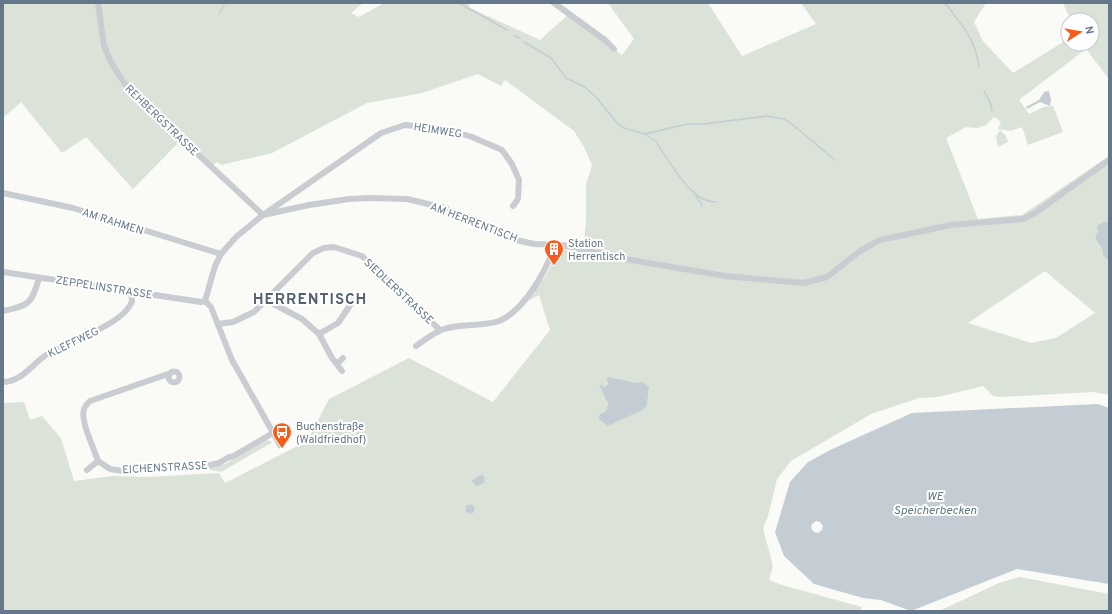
<svg xmlns="http://www.w3.org/2000/svg" width="1112" height="614" font-family="Overpass,sans-serif">
	<style>
		.green { fill: #dbe2d8; fill-rule: evenodd }
		.water { fill: #c3cdd3; fill-rule: evenodd }
		.lines { fill: none; stroke-linecap: round; stroke-linejoin: round }
		.stream { stroke: #c3cdd3; stroke-width: 1.5 }
		.minor { stroke: #c9cdd1; stroke-width: 6 }
		.labels { text-anchor: middle; stroke-width: 4; stroke-linejoin: round; paint-order: stroke }
		.street-label { font-size: 11px; fill: #65788b; stroke: #fff }
		.poi-label { font-size: 11px; fill: #65788b; stroke: #fff; text-anchor: start }
		.water-label { font-size: 12px; font-style: italic; fill: #627a86; stroke: #fff }
		.district-label { font-size: 15px; font-weight: bold; letter-spacing: 1px; fill: #546270; stroke: #fff }
	</style>
	<rect width="100%" height="100%" fill="#fafaf7"/>
	<!-- green -->
	<g class="green">
		<path d="M3 3H363L351 13 359 17 384 3H468L470 8 540 40 569 14 622 55 634 39 608 3H708L742 56 816 24 801 3H986L974 22 983 41 1013 73 1068 39V44H1092V20H1071L1063 3H1109V79L1086 49 1019 100 1029 114 1044 107 1053 106 1063 132 1028 145 1022 127 1011 131 998 129 1001 122 994 117 986 125 978 128 966 127 946 138 978 219 1022 215 1109 156V222L1098 231 1095 238 1103 250V255L1109 262V395L1094 392 1000 397 993 396 983 386 938 397 919 398 871 414 791 461 777 479 768 516 763 528 773 566 769 580 782 585 862 607 860 611H3V403L24 402 30 420 42 416 61 438 74 481 112 476 147 477 219 473 225 483 307 441 329 399 409 358 493 402 550 330 539 295 526 302 545 277 557 253 561 249 583 252 586 220V185L592 165 584 147 574 131 505 80 501 86 478 74 422 93 367 103 272 153 221 165 217 162 212 166 182 139 133 189 86 137 62 153 21 102 3 118ZM1045 271 1095 313 1056 338 1031 343 968 323ZM609 377 649 388 647 405 643 410 608 426 600 414 606 411 608 404 600 385 604 387 609 384Z"/>
		<polygon points="1000,130 1006,136 1008,142 998,147 996,137"/>
		<polygon points="267,440 273,442 221,472 210,470 210,468 225,464"/>
		<polygon points="1020,577 1109,594 1109,611 939,611 999,583"/>
	</g>
	<!-- water -->
	<g class="water">
		<polygon points="1049,91 1051,100 1050,106 1040,102 1027,109 1026,107 1039,100 1044,92"/>
		<polygon points="1103,222 1109,222 1109,262 1103,255 1103,250 1095,238 1098,231 1097,226"/>
		<polygon points="609,377 636,383 643,382 649,387 647,405 643,410 608,426 598,418 600,414 606,411 608,404 599,384 604,387 609,384 606,378"/>
		<path d="M1098 404 1109 408V584L1017 569 911 611 881 600 863 598 814 584 784 556 775 532 790 482 808 462 830 450 912 413ZM816 521 820 522 823 526 822 530 818 533 814 532 811 528 812 524Z"/>
		<polygon points="480,475 484,476 485,482 478,486 476,486 472,481"/>
		<circle cx="470" cy="509" r="4.5"/>
	</g>
	<g class="lines">
		<!-- stream -->
		<g class="stream">
			<polyline points="459,3 507,30"/>
			<path d="M945 3C961 24 975 38 979 66"/>
			<polyline points="219,14 225,3"/>
			<polyline points="514,36 520,38"/>
			<path d="M524 42 551 58 566 78 585 87 596 97 617 123 624 128 645 134 657 142 659 147C672 164 691 203 716 202"/>
			<polyline points="984,91 990,102 992,111"/>
			<polyline points="645,134 687,124 704,124 767,116 784,119 793,125 835,160"/>
			<polyline points="696,195 702,206"/>
		</g>
		<!-- minor -->
		<g class="minor">
			<polyline points="98,3 104,46 111,62 124,83 144,104 263,215 381,133 405,125 449,130 472,137 502,150 512,164 519,180 518,199 513,206"/>
			<polyline points="554,3 605,40 614,49"/>
			<polyline points="3,193 73,208 221,254"/>
			<polyline points="3,272 201,302 205,301"/>
			<polyline points="266,300 302,319 319,334 332,358 342,371"/>
			<polyline points="205,301 215,266 221,254 236,237 263,215 309,205 349,199 370,198 407,199 445,208 480,222 516,240 534,244 562,245 625,259 725,276 804,283 827,277 860,251 880,240 951,225 1023,219 1035,213 1109,160"/>
			<polyline points="205,301 211,307 232,360 280,445"/>
			<path d="M3 311C29 306 32 303 39 278"/>
			<polyline points="218,324 233,322 254,312 313,253 324,248 334,247 362,256 440,330"/>
			<polyline points="319,334 338,323 353,301"/>
			<path d="M416 346C423 341 431 335 439 331 454 323 483 327 499 321 524 311 547 270 554 246"/>
			<polyline points="337,364 343,358"/>
			<circle cx="174" cy="377" r="5.5"/>
			<path d="M3 382C24 381 32 363 49 353 68 342 125 324 132 301 132 298 131 295 131 292"/>
			<path d="M98 461C94 448 80 421 84 409 85 406 88 403 90 401L171 373"/>
			<polyline points="87,470 98,461 110,469 123,471 146,470 164,466 185,468 200,467 219,463 229,457 232,457 273,433"/>
		</g>
	</g>
	<!-- icons -->
	<defs>
		<symbol id="building-pin" viewBox="-11 -11 22 30"><path d="M0 17L-7.5 6A9.5 9.5 0 1 1 7.5 6Z" fill="#f65c1b" stroke="#fff"/><path d="M-4-6H4V6H1V3H-1V6H-4ZM-2.5-4.3h1.7v1.8h-1.7ZM.8-4.3h1.7v1.8H.8ZM-2.5-1h1.7V.8h-1.7ZM.8-1h1.7V.8H.8Z" fill="#fff"/></symbol>
		<symbol id="bus-pin" viewBox="-11 -11 22 30"><path d="M0 17L-7.5 6A9.5 9.5 0 1 1 7.5 6Z" fill="#f65c1b" stroke="#fff"/><path d="M-5-6H5V4H4V6H2V4H-2V6H-4V4H-5ZM-3.5-4V0h7V-4ZM-3.5 1.2v1.5H-2V1.2ZM2 1.2v1.5H3.5V1.2Z" fill="#fff"/></symbol>
	</defs>
	<g fill-rule="evenodd">
		<use href="#building-pin" x="543" y="238" width="22" height="30"/>
		<use href="#bus-pin" x="271" y="421" width="22" height="30"/>
	</g>
	<g class="labels">
		<!-- street labels -->
		<g class="street-label">
			<text transform="translate(162 120) rotate(44)" y="4">REHBERGSTRASSE</text>
			<text transform="translate(438 130) rotate(9)" y="4">HEIMWEG</text>
			<text transform="translate(113 221) rotate(18)" y="4">AM RAHMEN</text>
			<text transform="translate(474 222) rotate(21)" y="4">AM HERRENTISCH</text>
			<text transform="translate(104 287) rotate(9)" y="4">ZEPPELINSTRASSE</text>
			<text transform="translate(399 291) rotate(43)" y="4">SIEDLERSTRASSE</text>
			<text transform="translate(73 342) rotate(-26)" y="4">KLEFFWEG</text>
			<text transform="translate(165 467) rotate(-3)" y="4">EICHENSTRASSE</text>
		</g>
		<!-- poi labels -->
		<g class="poi-label">
			<text x="568" y="247">Station<tspan x="568" dy="13">Herrentisch</tspan></text>
			<text x="296" y="430">Buchenstraße<tspan x="296" dy="13">(Waldfriedhof)</tspan></text>
		</g>
		<!-- water labels -->
		<g class="water-label">
			<text x="935" y="500">WE<tspan x="935" dy="14">Speicherbecken</tspan></text>
		</g>
		<!-- district labels -->
		<g class="district-label">
			<text x="310" y="304">HERRENTISCH</text>
		</g>
	</g>
	<!-- border -->
	<rect width="1112" height="614" fill="none" stroke="#65788b" stroke-width="8"/>
	<!-- north arrow -->
	<g transform="translate(1080 32) rotate(78)"><circle r="19" fill="#ffffff" stroke="#c1c9d1"/>
	<path d="M0-3L7 15L0 10L-7 15Z" fill="#f65c1b"/>
	<text y="-6" font-size="11" font-weight="bold" text-anchor="middle" fill="#65788b">N</text>
	</g>
</svg>
